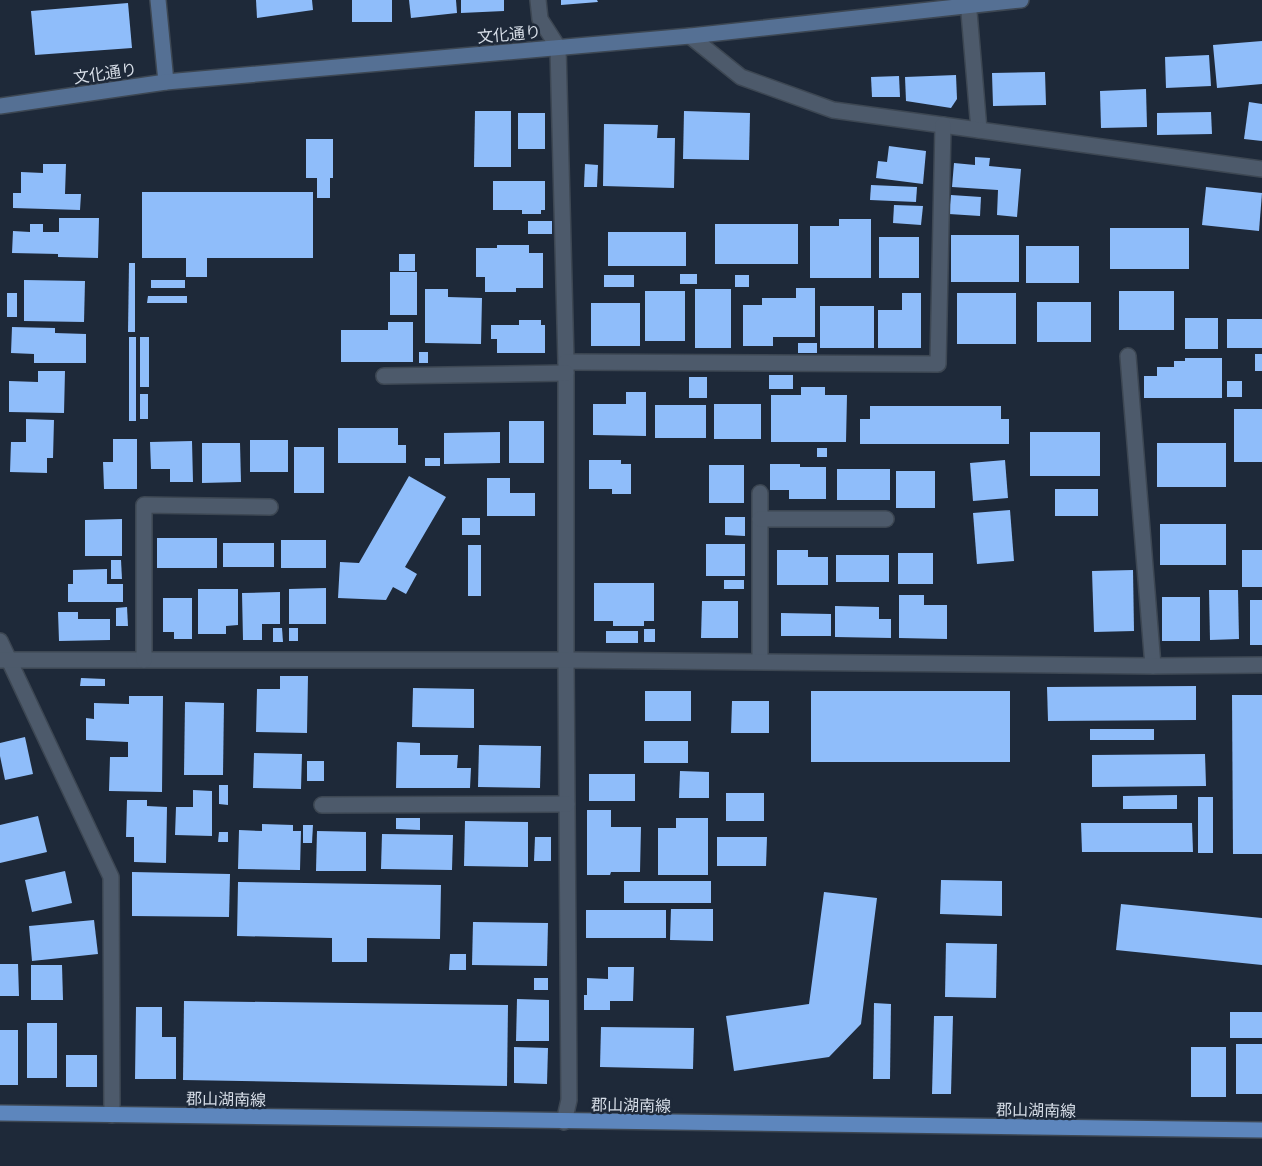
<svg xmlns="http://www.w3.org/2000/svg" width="1262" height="1166" font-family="'Space Grotesk','Noto Sans JP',sans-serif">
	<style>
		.building { fill: #8fbdfa }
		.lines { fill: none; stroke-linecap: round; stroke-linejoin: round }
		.street-casing { stroke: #3d4753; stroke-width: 18 }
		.secondary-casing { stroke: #3d4753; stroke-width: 18 }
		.primary-casing { stroke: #3d4753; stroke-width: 18 }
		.street { stroke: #4d5a6b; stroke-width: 15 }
		.secondary { stroke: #557094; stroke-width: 15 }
		.primary { stroke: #5d86bd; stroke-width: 15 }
		.labels { text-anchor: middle; stroke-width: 5; stroke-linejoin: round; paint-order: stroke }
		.street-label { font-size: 16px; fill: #d5dce6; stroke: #1e2939 }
	</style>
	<rect width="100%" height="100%" fill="#1e2939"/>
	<!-- building -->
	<g class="building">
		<polygon points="256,0 312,0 313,10 257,18"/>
		<rect x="352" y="0" width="40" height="22"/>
		<polygon points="409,0 456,0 457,13 411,18"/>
		<polygon points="461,0 504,0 504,11 461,13"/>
		<polygon points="561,0 597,0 598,2 561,5"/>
		<polygon points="128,3 132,48 35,55 31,11"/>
		<polygon points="1262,41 1262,84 1217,88 1213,45"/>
		<polygon points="1209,55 1211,86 1166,88 1165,57"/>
		<polygon points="1045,72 1046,105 993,106 992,73"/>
		<polygon points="956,75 957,99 951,108 906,101 905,77"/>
		<polygon points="899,76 900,97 872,97 871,77"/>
		<polygon points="1146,89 1147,127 1101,128 1100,91"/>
		<polygon points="1249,102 1262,104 1262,141 1244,139"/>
		<polygon points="475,111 511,111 511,167 474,167"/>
		<polygon points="684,111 750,113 749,160 683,159"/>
		<polygon points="1211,112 1212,134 1157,135 1157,113"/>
		<rect x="518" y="113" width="27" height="36"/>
		<polygon points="604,124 658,125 657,138 675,138 674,188 603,186"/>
		<polygon points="306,139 333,139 333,178 330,178 330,198 317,198 317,178 306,178"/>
		<polygon points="889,146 926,151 923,184 876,178 878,161 887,162"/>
		<polygon points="975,157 990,158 989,166 1021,169 1017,217 997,215 998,190 952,187 954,163 975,165"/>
		<polygon points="43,164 66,164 65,194 81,194 80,210 13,208 13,193 21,193 21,172 43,173"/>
		<polygon points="585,164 598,165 597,187 584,187"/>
		<polygon points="493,181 545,181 545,210 541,210 541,214 522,214 522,210 493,210"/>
		<polygon points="871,185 917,187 916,202 870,200"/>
		<polygon points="1206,187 1262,193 1259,231 1202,225"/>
		<polygon points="142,192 313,192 313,258 207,258 207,277 186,277 186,258 142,258"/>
		<polygon points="951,195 981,197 980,216 949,214"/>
		<polygon points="894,205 923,206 921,225 893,223"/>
		<polygon points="59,218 99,218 98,258 58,257 58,254 12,253 13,231 30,232 30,224 43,224 43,232 59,232"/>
		<polygon points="839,219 871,219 871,278 810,278 810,226 839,226"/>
		<rect x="528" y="221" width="24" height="13"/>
		<rect x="715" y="224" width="83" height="40"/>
		<rect x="1110" y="228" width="79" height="41"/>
		<rect x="608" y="232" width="78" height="34"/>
		<rect x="951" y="235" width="68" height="47"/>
		<rect x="879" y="237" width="40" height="41"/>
		<polygon points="497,245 529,245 529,253 543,253 543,288 516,288 516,292 485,292 485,277 476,277 476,248 497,248"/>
		<rect x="1026" y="246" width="53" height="37"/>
		<rect x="399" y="254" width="16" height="17"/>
		<polygon points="129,263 135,263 135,332 128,332"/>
		<rect x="390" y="272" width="27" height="43"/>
		<rect x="680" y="274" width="17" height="10"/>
		<rect x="604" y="275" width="30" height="12"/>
		<rect x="735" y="275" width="14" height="12"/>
		<polygon points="24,280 85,281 84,322 24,321"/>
		<rect x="151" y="280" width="34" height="8"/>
		<polygon points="796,288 815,288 815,337 773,337 773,346 743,346 743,305 762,305 762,298 796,298"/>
		<polygon points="425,289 448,289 448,297 482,298 481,344 425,343"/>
		<rect x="695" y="289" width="36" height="59"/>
		<rect x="645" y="291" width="40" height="50"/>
		<rect x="1119" y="291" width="55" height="39"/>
		<rect x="7" y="293" width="10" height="24"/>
		<polygon points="902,293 921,293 921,348 878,348 878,310 902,310"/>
		<rect x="957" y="293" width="59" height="51"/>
		<polygon points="148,296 187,296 187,303 147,303"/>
		<rect x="1037" y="302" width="54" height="40"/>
		<rect x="591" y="303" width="49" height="43"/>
		<rect x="820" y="306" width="54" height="42"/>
		<rect x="1185" y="318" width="33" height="31"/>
		<rect x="1227" y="319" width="35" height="29"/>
		<polygon points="519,320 541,320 541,325 545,325 545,353 497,353 497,339 491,339 491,325 519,325"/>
		<polygon points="388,322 413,322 413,362 341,362 341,330 388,330"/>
		<polygon points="12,327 55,328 55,333 86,334 86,363 34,363 34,354 11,353"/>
		<rect x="129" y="337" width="7" height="84"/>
		<rect x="140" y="337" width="9" height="50"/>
		<rect x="798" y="343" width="19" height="10"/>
		<rect x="419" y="352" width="9" height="11"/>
		<rect x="1255" y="354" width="7" height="17"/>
		<polygon points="1185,358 1222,358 1222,398 1144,398 1144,376 1157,376 1157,367 1174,367 1174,361 1185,361"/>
		<polygon points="38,371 65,371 64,413 9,412 9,381 38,382"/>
		<rect x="769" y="375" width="24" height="14"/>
		<rect x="689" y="377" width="18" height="21"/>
		<rect x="1227" y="381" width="15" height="16"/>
		<polygon points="801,387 825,387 825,395 847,395 846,442 771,442 771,395 801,395"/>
		<polygon points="626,392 646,392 646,436 593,435 593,404 626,404"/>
		<rect x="140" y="394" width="8" height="25"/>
		<rect x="714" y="404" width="47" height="35"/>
		<rect x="655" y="405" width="51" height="33"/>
		<polygon points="870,406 1001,406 1001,419 1009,419 1009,444 860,444 860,419 870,419"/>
		<rect x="1234" y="409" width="28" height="53"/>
		<polygon points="26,419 54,420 53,458 47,458 47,473 10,472 11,442 26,442"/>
		<rect x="509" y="421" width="35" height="42"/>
		<polygon points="338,428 398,428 398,445 406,445 406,463 338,463"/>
		<polygon points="500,432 500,463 444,464 444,433"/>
		<rect x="1030" y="432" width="70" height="44"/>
		<polygon points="113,439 137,439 137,489 104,489 103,462 113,462"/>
		<rect x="250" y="440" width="38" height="32"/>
		<polygon points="192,441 193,482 170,482 170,469 151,469 150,442"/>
		<polygon points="202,443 240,443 241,482 202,483"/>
		<rect x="1157" y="443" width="69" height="44"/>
		<rect x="294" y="447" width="30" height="46"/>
		<rect x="817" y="448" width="10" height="9"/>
		<rect x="425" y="458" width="15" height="8"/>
		<polygon points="589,460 621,460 621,464 631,464 631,494 612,494 612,489 589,489"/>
		<polygon points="1005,460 1008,498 973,501 970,463"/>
		<polygon points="770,464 800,464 800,467 826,467 826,499 789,499 789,490 770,490"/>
		<rect x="709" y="465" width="35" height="38"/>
		<rect x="837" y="469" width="53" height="31"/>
		<rect x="896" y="471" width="39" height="37"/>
		<polygon points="409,476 446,497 405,567 417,574 406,594 393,587 386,600 338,598 340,562 359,563"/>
		<polygon points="487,478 510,478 510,493 535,493 535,516 487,516"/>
		<rect x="1055" y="489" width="43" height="27"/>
		<polygon points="1010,510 1014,561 977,564 973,513"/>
		<polygon points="725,517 745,517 745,536 725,535"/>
		<rect x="462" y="518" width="18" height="17"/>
		<polygon points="122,519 122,556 85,556 85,520"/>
		<rect x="1160" y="524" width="66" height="41"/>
		<rect x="157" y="538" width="60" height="30"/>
		<rect x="281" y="540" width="45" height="28"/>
		<rect x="223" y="543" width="51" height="24"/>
		<rect x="706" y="544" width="39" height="32"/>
		<rect x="468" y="545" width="13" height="51"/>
		<polygon points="777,550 808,550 808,557 828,557 828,585 777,585"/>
		<rect x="1242" y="550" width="20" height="37"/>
		<rect x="898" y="553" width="35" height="31"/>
		<rect x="836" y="555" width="53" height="27"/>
		<polygon points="111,560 121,560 122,579 111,579"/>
		<polygon points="107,569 107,584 123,584 123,602 68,602 68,584 73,584 73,570"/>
		<polygon points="1133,570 1134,631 1094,632 1092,571"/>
		<rect x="724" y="580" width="20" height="9"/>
		<polygon points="594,583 654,583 654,621 644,621 644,626 613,626 613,621 594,621"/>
		<polygon points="326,588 326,624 289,624 289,589"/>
		<polygon points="198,589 238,589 238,625 226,626 226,634 198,634"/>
		<polygon points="1209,590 1238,590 1239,639 1210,640"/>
		<polygon points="280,592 280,624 262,624 262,640 243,640 242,593"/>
		<polygon points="899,595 924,595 924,605 947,605 947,639 899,638"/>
		<rect x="1162" y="597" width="38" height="44"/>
		<polygon points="163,598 192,598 192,639 174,639 174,632 163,632"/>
		<rect x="1250" y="600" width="12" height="45"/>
		<polygon points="702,601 738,601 738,638 701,638"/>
		<polygon points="835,606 879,607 879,619 891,619 891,638 835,637"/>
		<polygon points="127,607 128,626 116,626 116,608"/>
		<polygon points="58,612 78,612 78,619 110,619 110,640 59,641"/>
		<polygon points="781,613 831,614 831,636 781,636"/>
		<polygon points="273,628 282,628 283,642 273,642"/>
		<rect x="289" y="628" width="9" height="13"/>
		<rect x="644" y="629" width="11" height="13"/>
		<rect x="606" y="631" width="32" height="12"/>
		<polygon points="280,676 308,676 307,733 256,732 257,689 280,689"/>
		<polygon points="81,678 105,679 105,686 80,686"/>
		<polygon points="1196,686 1196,720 1048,721 1047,687"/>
		<polygon points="413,688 474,689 474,728 412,727"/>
		<rect x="645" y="691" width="46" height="30"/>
		<rect x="811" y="691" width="199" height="71"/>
		<polygon points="1232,695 1262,695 1262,854 1233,854"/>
		<polygon points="129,696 163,696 162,792 109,791 110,757 128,757 128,742 86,740 86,718 94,719 94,703 129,704"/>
		<polygon points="732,701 769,701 769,733 731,733"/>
		<polygon points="185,702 224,703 223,775 184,775"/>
		<rect x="1090" y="729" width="64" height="11"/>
		<polygon points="25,737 33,774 5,780 0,756 0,743"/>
		<rect x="644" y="741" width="44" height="22"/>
		<polygon points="397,742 420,743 420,755 458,755 457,768 471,768 470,788 396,788"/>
		<polygon points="479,745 541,746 540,788 478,787"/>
		<polygon points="254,753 302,754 301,789 253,788"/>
		<polygon points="1205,754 1206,786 1092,787 1092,755"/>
		<rect x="307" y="761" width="17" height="20"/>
		<polygon points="680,771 709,772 709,798 679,798"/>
		<rect x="589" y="774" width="46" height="27"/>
		<polygon points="219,785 228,785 228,805 219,804"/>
		<polygon points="193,790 212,791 212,836 175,835 176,807 193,807"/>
		<rect x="726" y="793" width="38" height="28"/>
		<polygon points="1177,795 1177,809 1123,809 1123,796"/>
		<rect x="1198" y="797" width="15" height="56"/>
		<polygon points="127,800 147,800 147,806 167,807 166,863 134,862 134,837 126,837"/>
		<polygon points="587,810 611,810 611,827 641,827 640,872 611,872 610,875 587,875"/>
		<polygon points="38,816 47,852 0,863 0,825"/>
		<polygon points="396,818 420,818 420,830 396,829"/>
		<polygon points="676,818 708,818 708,875 658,875 658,828 676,828"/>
		<polygon points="465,821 528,822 528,867 464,866"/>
		<polygon points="1081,823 1192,823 1193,852 1082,852"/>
		<polygon points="262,824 293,825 293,831 301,831 300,870 238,869 239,830 262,831"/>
		<polygon points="303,825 313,825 312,843 303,843"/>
		<polygon points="317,831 366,832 366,871 316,871"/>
		<polygon points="219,832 228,832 228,842 218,842"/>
		<polygon points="382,834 453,835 452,870 381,869"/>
		<polygon points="535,837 551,837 551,861 534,861"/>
		<polygon points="717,837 767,837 766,866 717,866"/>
		<polygon points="65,871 72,903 32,912 25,880"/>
		<polygon points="132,872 230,874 229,917 132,916"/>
		<polygon points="941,880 1002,881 1002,916 940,914"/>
		<rect x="624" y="881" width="87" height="22"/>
		<polygon points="238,882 441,885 440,939 367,938 367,962 332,962 332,938 237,936"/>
		<polygon points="824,892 877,898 861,1024 829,1057 734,1071 726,1016 809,1004"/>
		<polygon points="1121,904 1262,918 1262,965 1116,950"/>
		<polygon points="671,909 713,909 713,941 670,940"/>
		<rect x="586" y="910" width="80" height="28"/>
		<polygon points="94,920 98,954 32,961 29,926"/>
		<polygon points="473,922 548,923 547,966 472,965"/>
		<polygon points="946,943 997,944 996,998 945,997"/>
		<polygon points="450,954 466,954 466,970 449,970"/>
		<polygon points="0,964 18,964 19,996 0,996"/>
		<polygon points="31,965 62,965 63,1000 31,1000"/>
		<polygon points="608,967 634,967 633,1001 610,1001 610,1010 584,1010 584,995 587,995 587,978 608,979"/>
		<rect x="534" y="978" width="14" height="12"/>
		<polygon points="517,999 549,1000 549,1041 516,1041"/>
		<polygon points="184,1001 508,1005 507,1086 183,1080"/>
		<polygon points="874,1003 891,1004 890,1079 873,1079"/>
		<polygon points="136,1007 162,1007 162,1037 176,1037 176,1079 135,1079"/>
		<rect x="1230" y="1012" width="32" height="26"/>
		<polygon points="934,1016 953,1016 951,1094 932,1094"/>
		<rect x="27" y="1023" width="30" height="55"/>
		<polygon points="601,1027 694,1028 693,1069 600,1067"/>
		<rect x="0" y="1030" width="18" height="55"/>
		<rect x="1236" y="1044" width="26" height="50"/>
		<polygon points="514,1047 548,1048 547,1084 514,1083"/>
		<rect x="1191" y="1047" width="35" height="50"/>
		<rect x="66" y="1055" width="31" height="32"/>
	</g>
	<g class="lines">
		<defs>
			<g id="street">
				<polyline points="538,0 540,19 558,47 566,362 566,660 569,1100 564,1122"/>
				<polyline points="968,0 979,130"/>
				<polyline points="690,36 741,77 833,110 1262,169"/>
				<polyline points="1128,356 1153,666"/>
				<polyline points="566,362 938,364 943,125"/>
				<polyline points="384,376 566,373"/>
				<polyline points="760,493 760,661"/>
				<polyline points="760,519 886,519"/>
				<polyline points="0,641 111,877 112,1115"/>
				<polyline points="0,660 566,660 1153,666 1262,665"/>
				<polyline points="144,660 144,505 270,507"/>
				<polyline points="322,805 567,804"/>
			</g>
			<g id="secondary">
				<polyline points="158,0 166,82"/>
				<polyline points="0,106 166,82 690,36 1021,0"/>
			</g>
			<polyline id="primary" points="0,1113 1262,1130"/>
		</defs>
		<!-- street casing -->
		<use href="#street" class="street-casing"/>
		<!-- secondary casing -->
		<use href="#secondary" class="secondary-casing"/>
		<!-- primary casing -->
		<use href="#primary" class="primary-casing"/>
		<!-- street -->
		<use href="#street" class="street"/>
		<!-- secondary -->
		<use href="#secondary" class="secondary"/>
		<!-- primary -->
		<use href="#primary" class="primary"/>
	</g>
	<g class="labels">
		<!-- street labels -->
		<g class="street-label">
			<text transform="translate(509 34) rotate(-5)" y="6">文化通り</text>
			<text transform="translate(105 73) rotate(-8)" y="6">文化通り</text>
			<text transform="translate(226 1099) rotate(1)" y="6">郡山湖南線</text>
			<text transform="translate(631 1105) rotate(1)" y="6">郡山湖南線</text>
			<text transform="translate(1036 1110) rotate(1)" y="6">郡山湖南線</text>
		</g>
	</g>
</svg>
